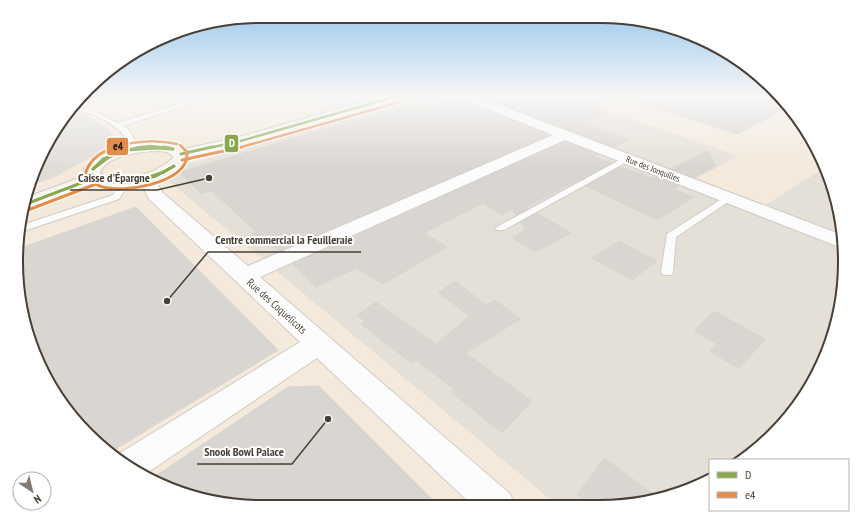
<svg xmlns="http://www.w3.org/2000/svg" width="861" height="523" font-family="'PT Sans Narrow',sans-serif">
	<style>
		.residential { fill: #e5e0d7 }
		.commercial { fill: #f4e9db }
		.parking { fill: #e0ddd9 }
		.building { fill: #d9d5d0; stroke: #d9d5cf }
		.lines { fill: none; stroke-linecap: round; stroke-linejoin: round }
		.service-casing { stroke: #cfccc7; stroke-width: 2 }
		.minor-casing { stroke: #cfccc7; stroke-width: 2 }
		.secondary-casing { stroke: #d0cbc0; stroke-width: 2 }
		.service { fill: #fdfcfc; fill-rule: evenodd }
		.minor { fill: #fdfcfc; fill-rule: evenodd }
		.secondary { fill: #f7f4ee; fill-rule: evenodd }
		.bus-1-far1-casing { stroke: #fff; stroke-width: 4.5 }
		.bus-1-casing { stroke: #fff; stroke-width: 5.5 }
		.bus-2-far1-casing { stroke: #fff; stroke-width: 4.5 }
		.bus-2-casing { stroke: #fff; stroke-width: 5.5 }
		.bus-1-far1 { stroke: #88a850; stroke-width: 2.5 }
		.bus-1 { stroke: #88a850; stroke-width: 3 }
		.bus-2-far1 { stroke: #e48c49; stroke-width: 2.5 }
		.bus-2 { stroke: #e48c49; stroke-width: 3 }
		.labels { text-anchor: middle; stroke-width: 4; stroke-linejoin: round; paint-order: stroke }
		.far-street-label { font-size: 9px; fill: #483f35; stroke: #fff }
		.street-label { font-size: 11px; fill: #483f35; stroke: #fff }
		.rim { fill: none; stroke: #483f35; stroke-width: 2 }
		.leader { fill: none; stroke: #483f35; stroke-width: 1.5 }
		.callout-dot { fill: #483f35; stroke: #fff; stroke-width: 1.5 }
		.callout-label { font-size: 12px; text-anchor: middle; font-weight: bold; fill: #483f35; stroke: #fff; stroke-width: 4; stroke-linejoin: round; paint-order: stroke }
		.line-badge { stroke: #fff; stroke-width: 1.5 }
		.badge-label { font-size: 11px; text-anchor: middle; font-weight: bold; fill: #fff }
		.pale-badge-label { font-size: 11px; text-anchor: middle; font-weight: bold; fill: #111 }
	</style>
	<rect width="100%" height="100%" fill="#f0eeea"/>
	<!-- residential -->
	<polygon class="residential" points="300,96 577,96 587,103 738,156 694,180 762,207 822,169 843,229 837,325 794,411 738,460 710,460 710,479 663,499 616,506 558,506 158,173 355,113"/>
	<!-- commercial -->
	<g class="commercial">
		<polygon points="83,96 300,96 356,114 159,173 558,506 230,505 168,488 112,456 67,411 29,340 16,261 29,183 67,112"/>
		<polygon points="577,96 775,96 812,139 822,169 762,207 694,180 738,156 587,103"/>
	</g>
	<!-- parking -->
	<polygon class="parking" points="78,110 109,129 116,143 53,178 28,186 66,113"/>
	<!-- building -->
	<g class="building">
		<polygon points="481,96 596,96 599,117 581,122 629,140 613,147"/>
		<polygon points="634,96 775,96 786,109 737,134 633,101"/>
		<polygon points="463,100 549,135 279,251 272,245 267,247 251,233 255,231 211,190 201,194 180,172 357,120 365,120 403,108 413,112 435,106 438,107"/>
		<polygon points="565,142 597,154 592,156 611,163 526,207 528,208 516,215 512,209 502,215 483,203 424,233 447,247 383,284 356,268 316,287 292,264"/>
		<polygon points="708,151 716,166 695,177 671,169"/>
		<polygon points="621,167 651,178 655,177 679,186 673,189 694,197 657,220 586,186"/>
		<polygon points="136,207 278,350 109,453 67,411 29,340 16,261 18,249"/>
		<polygon points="537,213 571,233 535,252 513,238 525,229 521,222"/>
		<polygon points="619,241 657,261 632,280 592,258"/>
		<polygon points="455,281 486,305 495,300 521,319 466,353 532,401 502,433 451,392 454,389 416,360 411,363 361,324 365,321 357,315 376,302 436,344 470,316 438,293"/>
		<polygon points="714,311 765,339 739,369 710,351 717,344 694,331"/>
		<polygon points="319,386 439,506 230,505 168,488 151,479 288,387"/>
		<polygon points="604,458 660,499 616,506 592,506 577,495"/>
	</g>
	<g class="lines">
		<defs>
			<g id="service">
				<path d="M204 96H214L123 126 128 129 136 142 134 150 130 152 126 150 128 141C117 122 90 112 70 108L74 105 94 111 118 123Z"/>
				<polygon points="625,157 628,157 632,159 504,230 496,230 495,228"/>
				<polygon points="125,180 129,183 119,199 21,232 22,225 113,195 122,181"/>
				<polygon points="728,195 733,198 731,200 676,237 673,272 671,275 663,275 661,272 667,234"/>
			</g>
			<g id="minor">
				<polygon points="351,96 370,96 380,103 378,106 370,106 360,100 353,98"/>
				<polygon points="459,96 476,96 842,235 842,248 565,140 260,277 510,494 515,506 473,506 317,358 144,475 116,459 117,455 300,342 149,199 139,179 141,176 147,174 153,176 162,192 248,266 553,135 461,98"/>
			</g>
			<path id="secondary" d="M384 96H404L402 99 242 145 189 157 187 162 180 169 157 181 123 188H110L94 184 33 208 25 209 27 197 84 176 83 174 85 168 92 159 116 149 144 142H154L168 143 184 149 235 138ZM159 151 167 152 173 156V158C158 172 119 187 100 173 106 155 143 151 159 151Z"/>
		</defs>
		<!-- service casing -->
		<use href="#service" class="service-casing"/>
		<!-- minor casing -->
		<use href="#minor" class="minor-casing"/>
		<!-- secondary casing -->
		<use href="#secondary" class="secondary-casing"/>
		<!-- service -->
		<use href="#service" class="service"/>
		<!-- minor -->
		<use href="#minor" class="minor"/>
		<!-- secondary -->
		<use href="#secondary" class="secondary"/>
		<defs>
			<g id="bus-1-far1">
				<polyline points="136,148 150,146 170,148"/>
				<polyline points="151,148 160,148"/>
				<polyline points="208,148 237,142 397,96"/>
			</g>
			<g id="bus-1">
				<polyline points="164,147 173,149"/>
				<polyline points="128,150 142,147"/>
				<polyline points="128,150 155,148 173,149"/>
				<polyline points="181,154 212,147"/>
				<polyline points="93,169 103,159 128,150"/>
				<polyline points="93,169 109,157 128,150"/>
				<path d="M91 174C107 184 122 183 140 180"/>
				<path d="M91 174C106 184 122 184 140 180"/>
				<polyline points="140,180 164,172 174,166"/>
				<polyline points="140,180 156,176 174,166"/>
				<polyline points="26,204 94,178"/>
			</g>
			<g id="bus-2-far1">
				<polyline points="180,145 183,148"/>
				<path d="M112 148C133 141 155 139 177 144"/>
				<polyline points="238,148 400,102"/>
			</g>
			<g id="bus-2">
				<path d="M115 147C100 152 88 160 85 176 91 181 96 186 103 187 124 193 177 184 186 161 187 159 187 155 187 152L182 147"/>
				<polyline points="182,160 242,147"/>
				<polyline points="28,210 96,184"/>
			</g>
		</defs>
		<!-- bus-1-far1 casing -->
		<use href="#bus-1-far1" class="bus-1-far1-casing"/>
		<!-- bus-1 casing -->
		<use href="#bus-1" class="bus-1-casing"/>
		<!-- bus-2-far1 casing -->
		<use href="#bus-2-far1" class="bus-2-far1-casing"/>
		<!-- bus-2 casing -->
		<use href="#bus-2" class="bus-2-casing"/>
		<!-- bus-1-far1 -->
		<use href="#bus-1-far1" class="bus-1-far1"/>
		<!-- bus-1 -->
		<use href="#bus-1" class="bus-1"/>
		<!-- bus-2-far1 -->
		<use href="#bus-2-far1" class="bus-2-far1"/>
		<!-- bus-2 -->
		<use href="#bus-2" class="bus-2"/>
	</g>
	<!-- sky -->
	<linearGradient id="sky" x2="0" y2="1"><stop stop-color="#94c4ec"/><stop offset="0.57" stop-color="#f8f7f6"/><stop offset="1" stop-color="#f8f7f6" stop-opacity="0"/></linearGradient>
	<rect width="861" height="169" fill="url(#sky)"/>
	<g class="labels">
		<!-- far-street labels -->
		<g class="far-street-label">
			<text transform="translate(653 169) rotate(21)" y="3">Rue des Jonquilles</text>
		</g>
		<!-- street labels -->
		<g class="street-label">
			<text transform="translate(277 306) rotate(42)" y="4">Rue des Coquelicots</text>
		</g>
	</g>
	<!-- crop -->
	<path d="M0 0H861V523H0ZM261 23H600A238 238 0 0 1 838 261V262A238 238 0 0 1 600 500H261A238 238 0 0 1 23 262V261A238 238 0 0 1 261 23Z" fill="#fff" fill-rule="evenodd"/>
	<path class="rim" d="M261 23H600A238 238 0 0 1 838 261V262A238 238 0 0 1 600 500H261A238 238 0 0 1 23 262V261A238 238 0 0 1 261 23Z"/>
	<!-- callouts -->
	<path class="leader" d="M209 178L157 190H70M167 301L208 252H361M328 419L292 464H197"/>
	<g class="callout-dot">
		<circle cx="209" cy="178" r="4"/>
		<circle cx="167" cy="301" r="4"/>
		<circle cx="328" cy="419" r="4"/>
	</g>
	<g class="callout-label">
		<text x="114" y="182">Caisse d'Épargne</text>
		<text x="284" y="244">Centre commercial la Feuilleraie</text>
		<text x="244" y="456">Snook Bowl Palace</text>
	</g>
	<g class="line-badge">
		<rect x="224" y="134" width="15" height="19" rx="4" fill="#88a850"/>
		<rect x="106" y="137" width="23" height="19" rx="4" fill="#e48c49"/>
	</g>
	<g class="badge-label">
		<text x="232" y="147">D</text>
	</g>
	<g class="pale-badge-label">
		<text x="118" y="150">e4</text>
	</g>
	<!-- legend -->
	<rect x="709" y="459" width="140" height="52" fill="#ffffff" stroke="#b6b2ae"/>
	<rect x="717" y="472" width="20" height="6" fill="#88a850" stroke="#b6b2ae"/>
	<text x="745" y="479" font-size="12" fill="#483f35">D</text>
	<rect x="717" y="492" width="20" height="6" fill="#e48c49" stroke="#b6b2ae"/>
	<text x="745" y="499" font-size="12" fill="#483f35">e4</text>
	<!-- north arrow -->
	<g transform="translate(32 491) rotate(145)"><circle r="19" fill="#ffffff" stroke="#b6b2ae"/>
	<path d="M0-3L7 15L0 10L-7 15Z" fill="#837c74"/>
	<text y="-6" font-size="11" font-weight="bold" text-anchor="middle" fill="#483f35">N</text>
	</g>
</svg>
